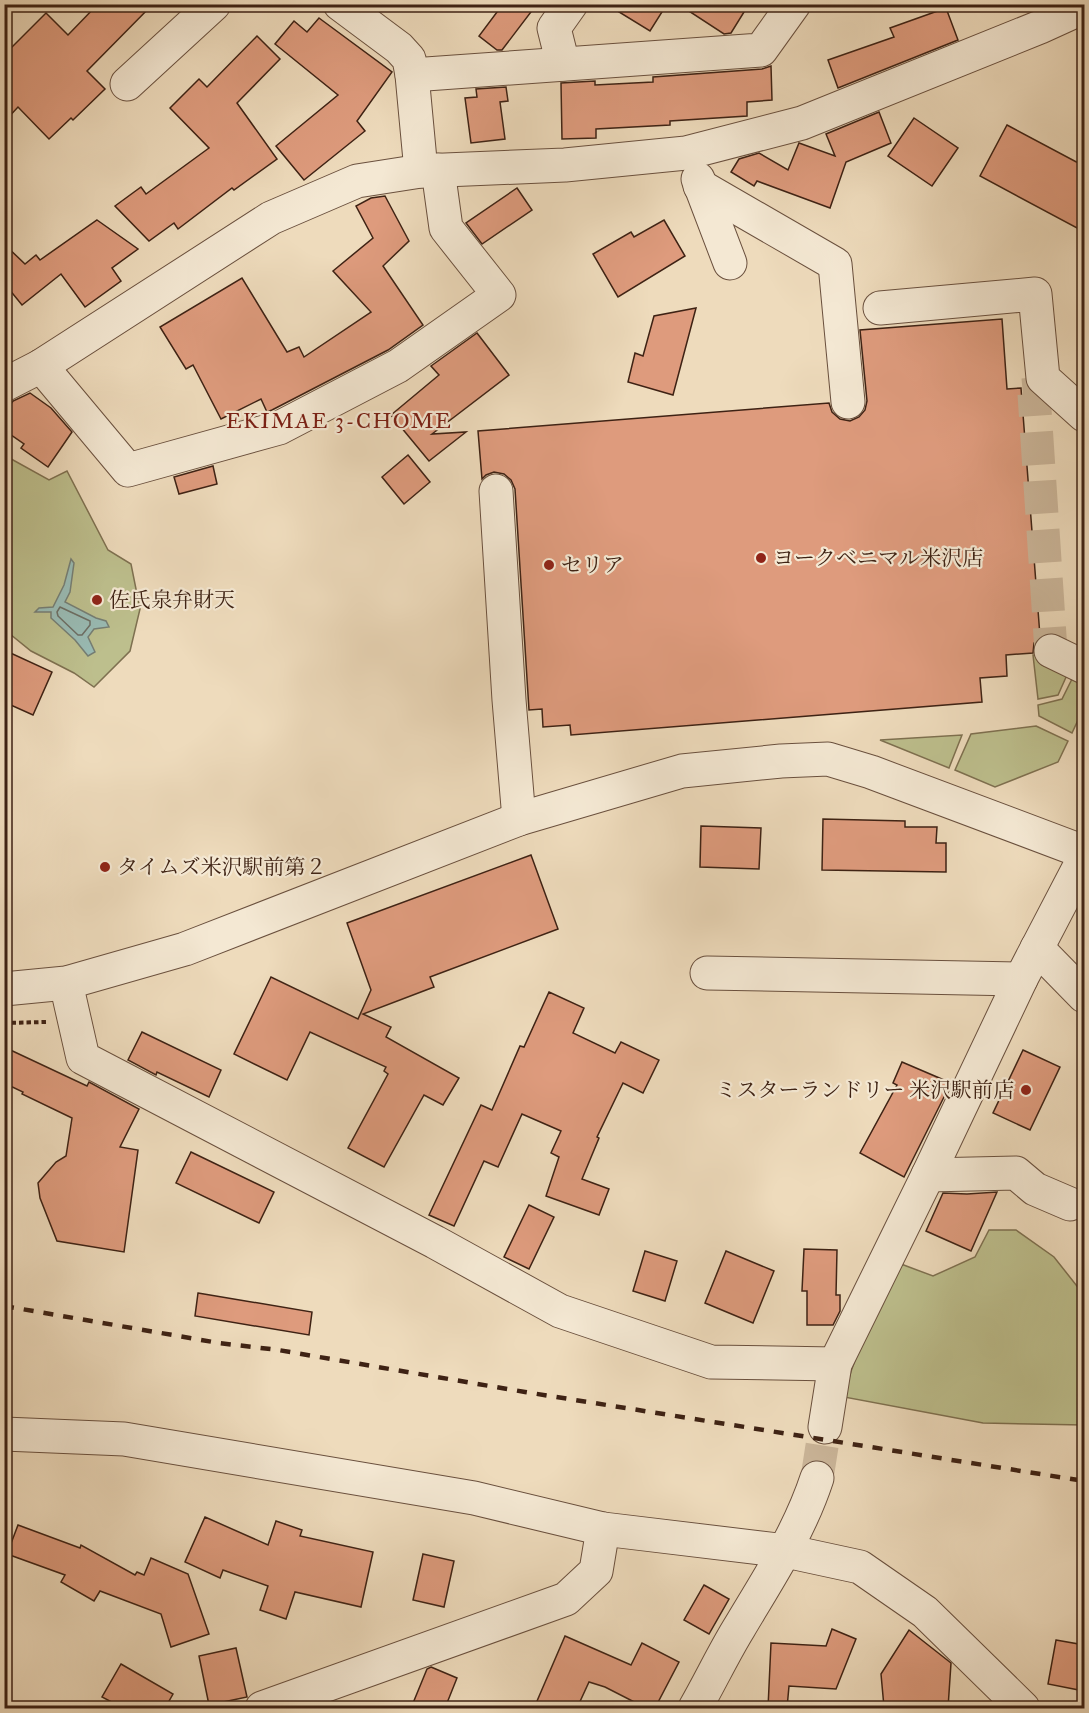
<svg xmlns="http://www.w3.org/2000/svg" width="1089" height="1713" font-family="'IM FELL Great Primer','Noto Serif JP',serif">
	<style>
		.green { fill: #bdbf8d; stroke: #7e7050; stroke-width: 1.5 }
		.water { fill: #99bbb4; stroke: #757e74; stroke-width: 1.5 }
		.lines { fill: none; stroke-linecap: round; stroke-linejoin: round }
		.shore { stroke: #6c6e64; stroke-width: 1.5 }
		.building { fill: #de9b7d; stroke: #3e2214; stroke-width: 1.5 }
		.minor-tunnel { stroke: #cbb69a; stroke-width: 33; stroke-dasharray: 33 16; stroke-linecap: butt }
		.minor-casing { stroke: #6a503e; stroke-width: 35 }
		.path { stroke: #3e2214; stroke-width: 4; stroke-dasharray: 4.5 3; stroke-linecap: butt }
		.minor { stroke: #f4e8d3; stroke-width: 33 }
		.rail { stroke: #3e2214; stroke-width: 4.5; stroke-dasharray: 10 10; stroke-linecap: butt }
		.poi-dot { fill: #8f2418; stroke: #f4e8d3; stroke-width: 2 }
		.labels { text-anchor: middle; stroke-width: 4.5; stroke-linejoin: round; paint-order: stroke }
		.poi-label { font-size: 21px; fill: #3e2214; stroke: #f4e8d3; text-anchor: start }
		.neighbourhood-label { font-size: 22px; letter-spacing: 1.5px; fill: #7a1f14; stroke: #f4e8d3 }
	</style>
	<rect width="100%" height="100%" fill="#eedbbc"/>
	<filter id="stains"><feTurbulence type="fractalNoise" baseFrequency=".00333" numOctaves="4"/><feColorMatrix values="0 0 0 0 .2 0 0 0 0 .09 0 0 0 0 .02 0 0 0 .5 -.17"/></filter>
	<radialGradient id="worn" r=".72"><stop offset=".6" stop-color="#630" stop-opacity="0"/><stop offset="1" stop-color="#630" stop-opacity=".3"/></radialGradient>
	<!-- green -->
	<g class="green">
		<polygon points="4,455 49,480 67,471 108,550 131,564 140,609 130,651 94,687 74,673 31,651 5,630"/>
		<polygon points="1033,655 1041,655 1042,665 1067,675 1058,695 1038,699"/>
		<polygon points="1073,677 1084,683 1084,707 1072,733 1039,716 1038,705 1062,699"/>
		<polygon points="1036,726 1068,741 1058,762 995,787 955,770 971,734"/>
		<polygon points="962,735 949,768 880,740"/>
		<path d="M989 1230H1016L1054 1257 1084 1295V1425L983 1423 844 1397C854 1350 880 1306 901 1264L933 1276 975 1257Z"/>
	</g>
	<!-- water -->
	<polygon class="water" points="71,559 74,563 70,592 65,602 96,618 106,621 109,627 94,629 88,637 95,652 88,656 75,640 51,618 51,612 35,612 39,608 53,607 64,585"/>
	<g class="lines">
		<!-- shore -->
		<polygon class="shore" points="60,607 90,621 90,625 82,635 78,635 58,616 57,612"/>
	</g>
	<!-- building -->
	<g class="building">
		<polygon points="98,4 153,4 87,71 105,89 73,120 71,118 49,139 18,107 4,122 4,55 46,13 68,35"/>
		<polygon points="503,4 537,4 502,50 497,50 479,36"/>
		<polygon points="606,4 667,4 650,31"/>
		<polygon points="678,4 749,4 731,33 724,34"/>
		<polygon points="946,8 958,40 838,88 828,60 894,37 890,28"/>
		<polygon points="319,18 392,72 357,121 365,131 304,180 276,146 338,95 275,44 294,21 307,32"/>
		<polygon points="257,36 280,59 237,103 277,159 234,190 232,188 178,229 174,223 149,241 115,206 141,187 146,194 209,148 170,108 199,79 207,87"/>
		<polygon points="771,66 772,100 747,102 747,116 670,121 670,125 596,129 596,138 562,139 561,83 595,81 595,85 653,82 653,77 762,69"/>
		<polygon points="506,87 508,101 500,102 505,139 471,143 465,98 477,97 476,89"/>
		<polygon points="879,112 891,143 846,162 830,208 757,181 754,186 731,172 739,159 759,153 788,170 799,143 835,156 826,134"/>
		<polygon points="914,118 958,148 932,186 888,156"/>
		<polygon points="1007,125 1084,166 1084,213 1077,228 980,176"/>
		<polygon points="517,188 532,210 482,244 466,223"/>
		<polygon points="385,196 409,241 383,266 423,325 388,350 272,410 267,412 261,399 221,419 193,365 186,369 160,327 242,278 287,352 299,347 304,357 371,312 333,271 373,238 356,206 371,198"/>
		<polygon points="97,220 138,249 112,268 121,281 85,307 61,274 22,305 4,283 4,244 25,264 36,255 40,260"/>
		<polygon points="664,220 685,256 618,297 593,254 631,232 634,237"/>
		<polygon points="696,308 673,395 628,382 635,353 643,356 654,316"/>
		<polygon points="1002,319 1007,389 1021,388 1040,636 1034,643 1033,653 1006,655 1007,676 980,678 982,702 571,735 570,725 543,727 542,709 529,710 515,489 511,480 504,474 494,472 486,475 482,479 478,431 829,403 832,412 840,419 850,421 859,417 865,410 867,401 860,330"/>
		<polygon points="477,333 509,375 432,434 466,432 429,461 391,415 439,375 431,366"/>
		<polygon points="30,393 51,408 72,432 48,467 21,448 24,444 4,430 4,414 13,401"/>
		<polygon points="408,455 430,482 404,504 382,477"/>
		<polygon points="213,466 217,484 179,494 174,477"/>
		<polygon points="4,650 52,672 33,715 4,702"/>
		<polygon points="823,819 905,821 905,827 937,827 936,843 946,843 946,872 822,870"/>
		<polygon points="701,826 761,828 759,869 700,867"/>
		<polygon points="531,855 558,929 430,977 434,987 363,1014 391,1027 386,1037 459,1078 443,1105 424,1095 384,1167 348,1148 388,1074 384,1071 386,1067 310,1032 287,1080 234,1054 271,977 358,1019 371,990 347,923"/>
		<polygon points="549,992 584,1008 573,1033 615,1053 621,1042 659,1060 643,1093 623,1083 597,1137 599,1138 582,1179 609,1189 599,1215 546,1196 559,1157 551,1153 561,1131 522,1114 498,1167 484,1161 454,1226 429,1215 481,1105 492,1110 520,1046 524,1047"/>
		<polygon points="142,1032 221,1070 209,1097 157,1072 156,1075 128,1060"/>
		<polygon points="4,1047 87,1086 89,1082 139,1109 120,1147 138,1150 124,1252 57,1241 40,1198 38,1183 56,1162 66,1156 72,1118 22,1094 23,1092 4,1083"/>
		<polygon points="1023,1050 1060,1067 1030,1130 993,1113"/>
		<polygon points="902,1062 951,1083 904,1177 860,1153 897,1085 893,1083"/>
		<polygon points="191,1152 274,1192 259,1223 176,1183"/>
		<polygon points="997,1192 971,1251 926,1231 943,1193 967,1194"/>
		<polygon points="529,1205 554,1217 529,1269 504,1257"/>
		<polygon points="804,1249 837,1250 836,1295 840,1295 840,1311 833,1325 807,1325 807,1291 802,1291"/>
		<polygon points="645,1251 677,1261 665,1301 633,1291"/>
		<polygon points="726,1251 774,1271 753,1323 705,1303"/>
		<polygon points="198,1293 312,1312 309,1335 195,1316"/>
		<polygon points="205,1517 268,1545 276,1521 302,1530 300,1536 373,1552 361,1607 295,1592 286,1619 260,1610 268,1586 223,1570 220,1578 185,1562"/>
		<polygon points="18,1525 80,1548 81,1545 135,1575 137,1572 144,1575 151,1558 188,1574 209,1634 171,1647 161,1614 100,1591 94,1601 61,1582 65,1575 7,1554"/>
		<polygon points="423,1554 454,1561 444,1607 413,1600"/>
		<polygon points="704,1585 729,1599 709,1634 684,1620"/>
		<polygon points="832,1629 856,1639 836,1689 789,1686 787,1708 768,1708 771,1643 826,1646"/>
		<polygon points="909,1630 951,1663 948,1708 884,1707 881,1674"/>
		<polygon points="565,1636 631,1665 642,1643 679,1662 655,1708 646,1708 605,1687 589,1682 577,1708 534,1708"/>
		<polygon points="1056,1640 1084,1645 1084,1691 1048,1684"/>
		<polygon points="236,1648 247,1697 209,1705 199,1656"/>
		<polygon points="121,1664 173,1694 165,1708 123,1708 102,1697"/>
		<polygon points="431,1667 457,1678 445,1708 411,1708 427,1669"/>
	</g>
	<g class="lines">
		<!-- minor-tunnel -->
		<g class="minor-tunnel">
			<polyline points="1023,395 1034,394 1051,651"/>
			<polyline points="817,1478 825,1427"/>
		</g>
		<defs>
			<g id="minor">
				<polyline points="340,4 399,48 409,59 412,75 761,50 794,4"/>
				<polyline points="563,64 554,28 571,4"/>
				<polyline points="412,75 421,171"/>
				<polyline points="127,84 214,4"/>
				<polyline points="698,179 730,263"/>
				<polyline points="700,186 835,264 848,402"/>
				<polyline points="880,308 1035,294 1043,378 1084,415"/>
				<polyline points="41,366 128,470 279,428 398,366 499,295 446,228 438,170"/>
				<polyline points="4,385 41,366 271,218 357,181 421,171 565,165 686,153 802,123 1040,27 1084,7"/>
				<polyline points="496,491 509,700 519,819"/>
				<polyline points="1051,651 1084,667"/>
				<polyline points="1037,948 1084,996"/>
				<polyline points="707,973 1021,979"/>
				<polyline points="66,983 83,1058 435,1242 560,1311 711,1362 835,1364"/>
				<polyline points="4,989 66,983 185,949 519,819 682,771 781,761 828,759 871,772 1084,852"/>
				<polyline points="928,1175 1016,1173 1035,1189 1070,1204"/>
				<polyline points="825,1427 835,1364 928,1175 1021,979 1084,858"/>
				<polyline points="4,1434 124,1439 474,1498 603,1529 786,1551 860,1567 925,1612 1023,1708"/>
				<polyline points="262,1708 566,1599 596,1571 603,1529"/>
				<path d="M695 1708C710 1682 723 1654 739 1628 768 1579 799 1533 817 1478"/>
			</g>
		</defs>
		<!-- minor casing -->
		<use href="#minor" class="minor-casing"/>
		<!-- path -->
		<polyline class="path" points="4,1023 46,1022"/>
		<!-- minor -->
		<use href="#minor" class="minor"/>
		<!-- rail -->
		<polyline class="rail" points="4,1306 219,1343 278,1350 525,1392 1084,1481"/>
	</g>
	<!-- markers -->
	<g class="poi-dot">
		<circle cx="761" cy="558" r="6"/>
		<circle cx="549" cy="565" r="6"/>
		<circle cx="97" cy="600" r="6"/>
		<circle cx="105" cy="867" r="6"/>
		<circle cx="1026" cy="1090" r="6"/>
	</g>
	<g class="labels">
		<!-- poi labels -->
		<g class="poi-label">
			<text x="773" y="565">ヨークベニマル米沢店</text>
			<text x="561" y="572">セリア</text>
			<text x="109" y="607">佐氏泉弁財天</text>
			<text x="117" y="874">タイムズ米沢駅前第２</text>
			<text x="1014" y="1097" text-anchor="end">ミスターランドリー 米沢駅前店</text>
		</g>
		<!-- neighbourhood labels -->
		<g class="neighbourhood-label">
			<text x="339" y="428">EKIMAE 3-CHOME</text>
		</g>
	</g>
	<!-- margin -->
	<rect width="1089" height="1713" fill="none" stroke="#eedbbc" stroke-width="24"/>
	<rect x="6" y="6" width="1077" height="1701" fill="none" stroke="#3e2214" stroke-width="3"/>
	<rect x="12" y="12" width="1065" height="1689" fill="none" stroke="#3e2214" stroke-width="1.5"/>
	<rect width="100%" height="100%" filter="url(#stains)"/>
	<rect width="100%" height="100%" fill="url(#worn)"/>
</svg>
